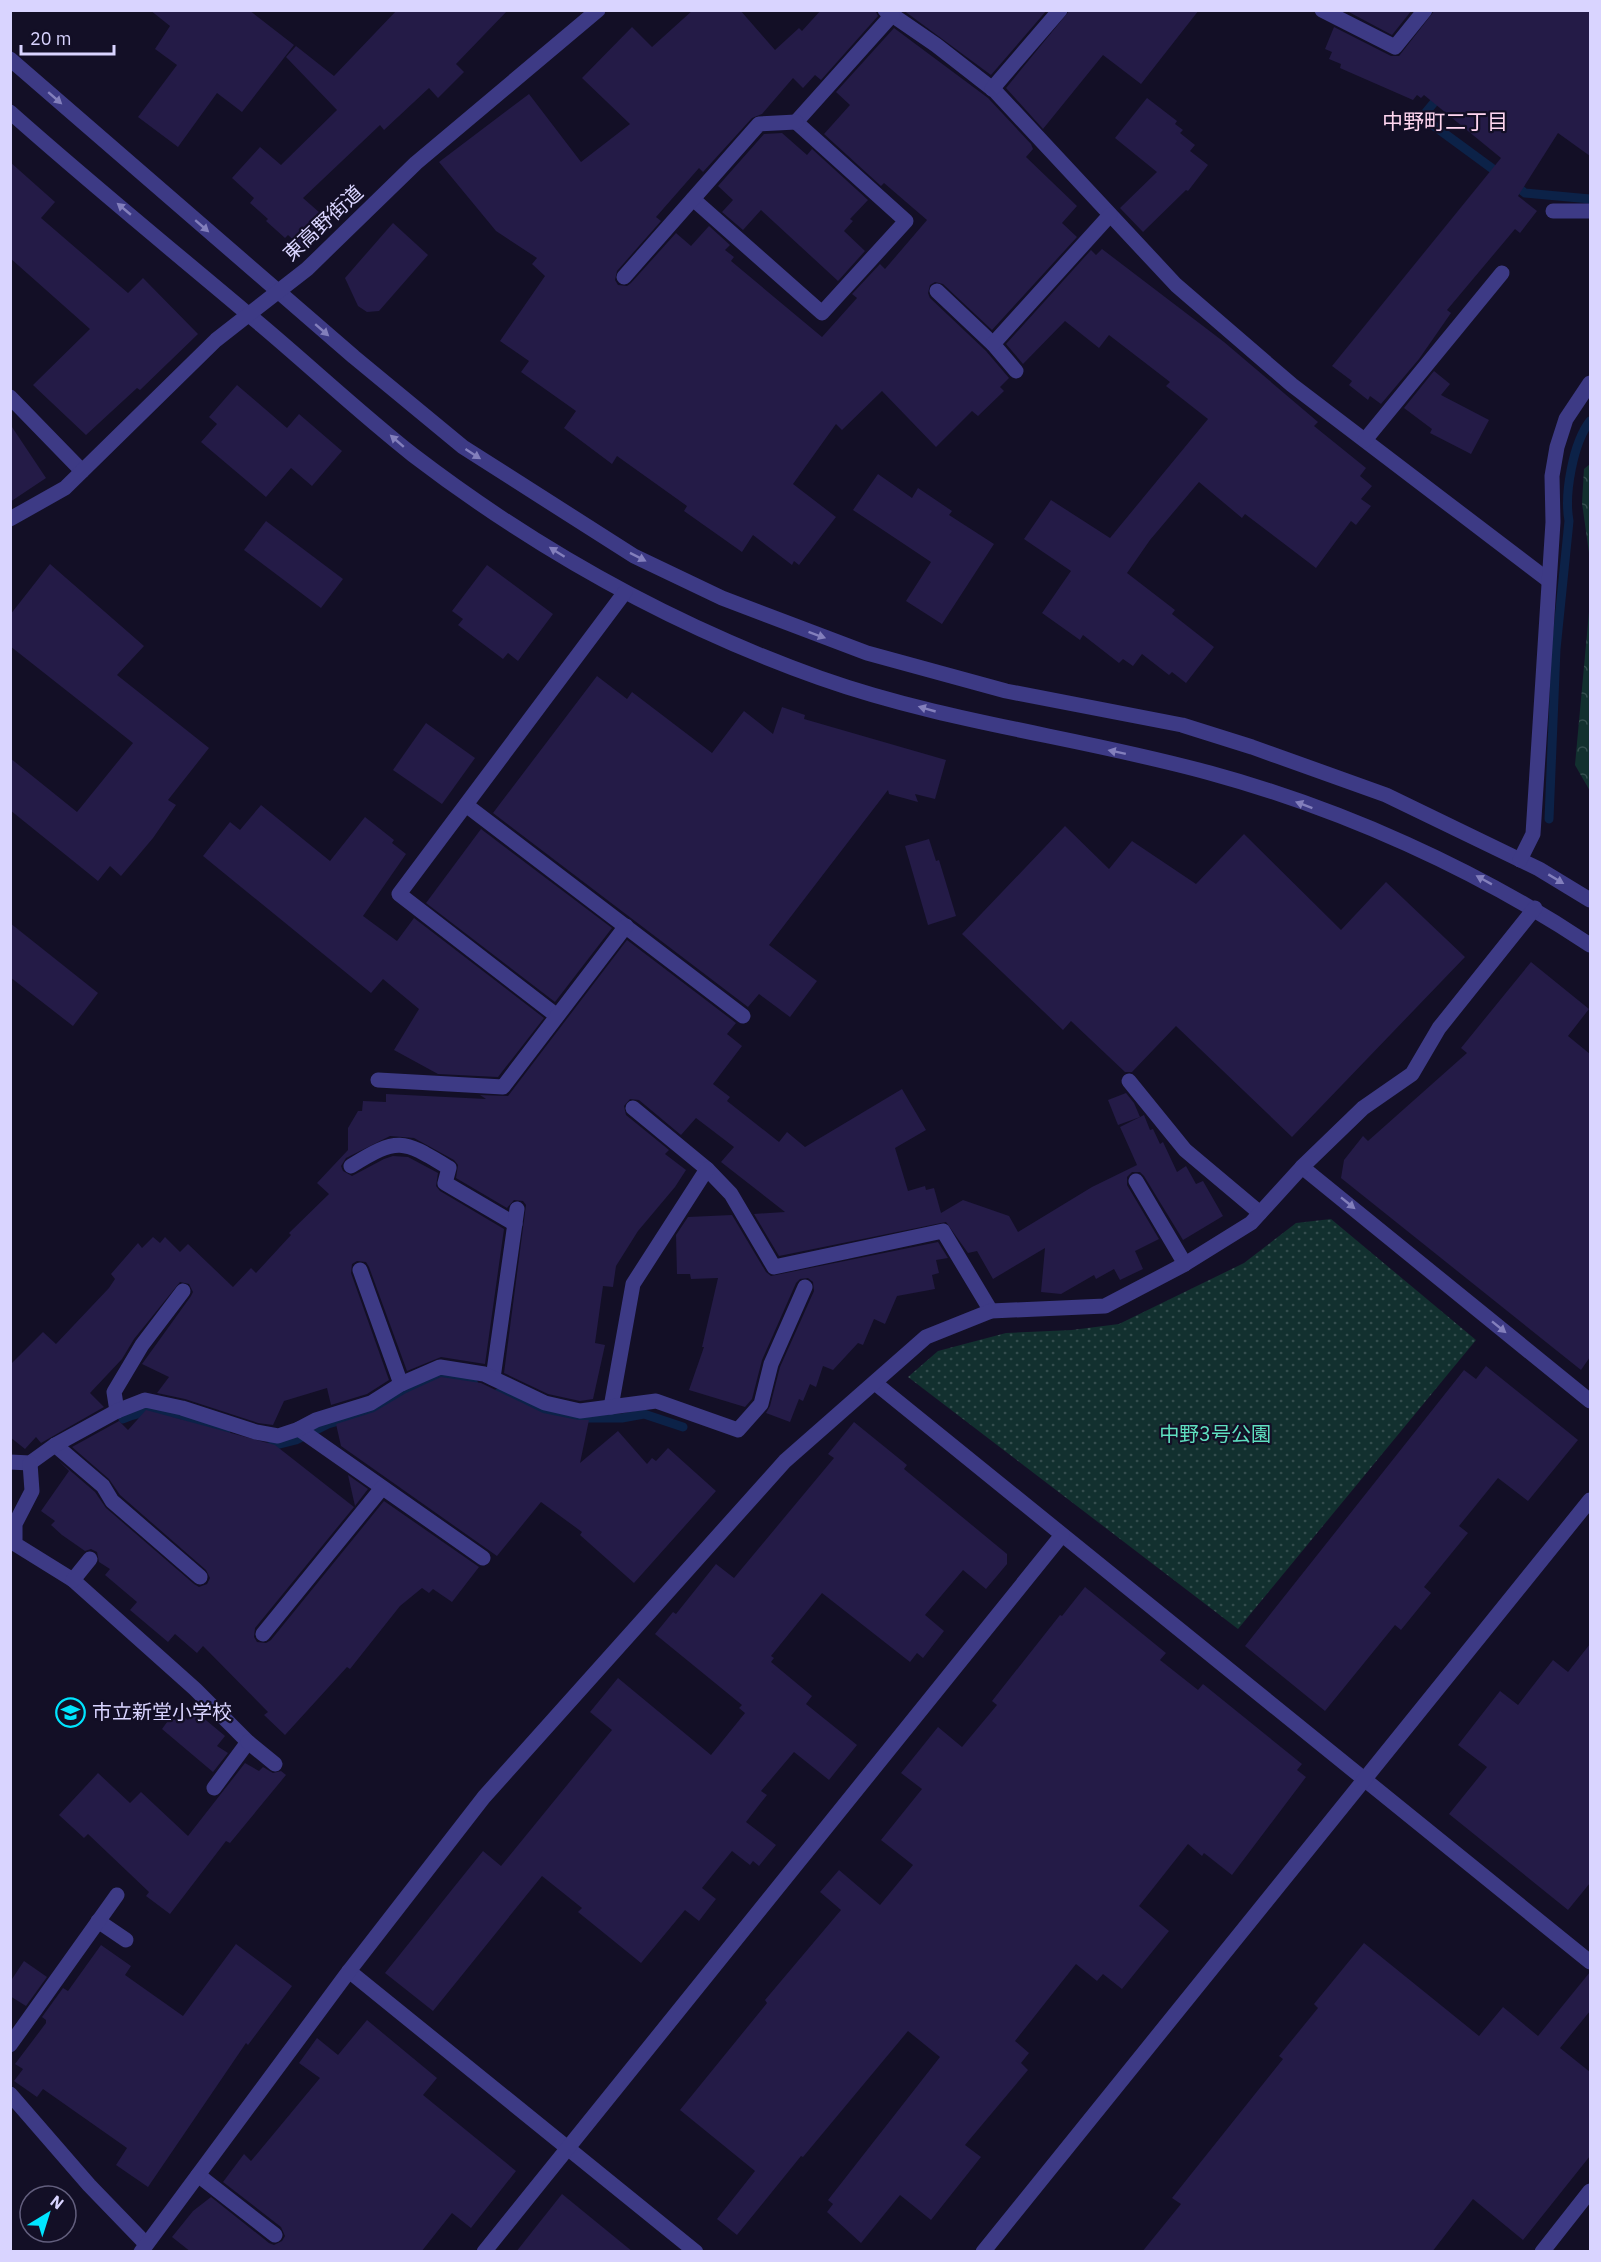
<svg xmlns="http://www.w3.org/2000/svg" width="1601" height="2262" font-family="'IBM Plex Sans','Noto Sans JP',sans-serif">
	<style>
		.forest { fill: url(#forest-crowns) }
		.park { fill: url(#park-dots) }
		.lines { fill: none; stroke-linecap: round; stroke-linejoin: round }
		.stream { stroke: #0c2248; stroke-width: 9 }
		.building { fill: #241b47 }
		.minor { stroke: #3d3a85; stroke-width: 15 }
		.oneway { fill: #837fbc }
		.labels { text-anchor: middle; stroke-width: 4.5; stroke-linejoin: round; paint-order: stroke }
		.street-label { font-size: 20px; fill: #d9d4ff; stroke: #130f26 }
		.park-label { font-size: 20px; fill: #5fe0c0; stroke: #130f26 }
		.poi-label { font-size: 20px; fill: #d9d4ff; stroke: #130f26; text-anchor: start }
		.neighbourhood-label { font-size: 21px; fill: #ffd6f0; stroke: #130f26 }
	</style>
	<defs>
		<pattern id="forest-crowns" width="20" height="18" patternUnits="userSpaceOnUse" patternTransform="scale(1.5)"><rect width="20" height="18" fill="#12302f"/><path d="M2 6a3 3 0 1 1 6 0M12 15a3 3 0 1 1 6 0" fill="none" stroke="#344d4e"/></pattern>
		<pattern id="park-dots" width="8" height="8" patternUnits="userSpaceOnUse" patternTransform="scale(1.5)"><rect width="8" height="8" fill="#12302f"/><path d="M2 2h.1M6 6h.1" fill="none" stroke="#344d4e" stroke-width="1.8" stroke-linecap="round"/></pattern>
	</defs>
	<rect width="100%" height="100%" fill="#130f26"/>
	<!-- forest -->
	<g class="forest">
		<polygon points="1590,464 1590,560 1582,503 1584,469"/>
		<polygon points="1590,601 1590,791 1575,765"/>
	</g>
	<!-- park -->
	<polygon class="park" points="1331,1219 1476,1340 1238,1629 908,1377 938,1351 1006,1333 1072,1330 1119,1324 1244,1263 1296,1223"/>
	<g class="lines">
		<!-- stream -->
		<g class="stream">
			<polyline points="1441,94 1422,117 1501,175"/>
			<polyline points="1512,183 1525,193 1590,199"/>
			<path d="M1549 819 1556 649 1569 521C1564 494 1573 443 1590 421"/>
			<polyline points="498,1393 564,1418 622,1418 644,1414 683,1427"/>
			<path d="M123 1419C161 1402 191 1417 226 1434"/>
			<polyline points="264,1448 296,1440 328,1424 380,1409 406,1391 440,1376 474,1384"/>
		</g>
	</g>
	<!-- building -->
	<g class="building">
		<polygon points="150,10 249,10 294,45 242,112 217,93 178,147 138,117 177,65 155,49 170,26"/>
		<polygon points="397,10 508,10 456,64 464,72 438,98 429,88 384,130 380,125 303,198 328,220 303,249 288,235 285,238 266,221 268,219 250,203 254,198 232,178 260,147 281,165 337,110 286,57 296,46 334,76"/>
		<polygon points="693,10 740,10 775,50 799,28 802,31 821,10 875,10 878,16 821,80 815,75 803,88 793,78 762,114 752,118 703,172 699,168 656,217 661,221 617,271 615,280 618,285 627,286 631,283 676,233 691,246 709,226 730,245 725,250 734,257 731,261 822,337 857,298 852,294 880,264 885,269 927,220 884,183 881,186 824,134 850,105 836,92 894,28 988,98 1031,144 1033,149 1026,157 1077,206 1062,223 1077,237 992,330 943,284 935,282 930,285 928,293 930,298 986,351 1009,378 1000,387 1004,391 978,416 972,411 936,447 882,391 842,430 836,424 793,484 836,517 799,565 794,561 792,565 753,535 742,552 684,511 687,506 617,456 612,464 564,428 576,411 521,372 529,361 500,341 545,276 532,264 537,258 496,231 439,162 529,94 581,162 630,124 582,78 632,27 652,47"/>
		<polygon points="903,10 1047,10 991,75"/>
		<polygon points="1070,10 1199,10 1141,84 1103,55 1043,129 1006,88"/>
		<polygon points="1345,10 1412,10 1392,35"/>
		<polygon points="1435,10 1590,10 1590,156 1558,133 1518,196 1537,211 1520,233 1515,229 1447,310 1451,313 1419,359 1381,404 1370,396 1368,400 1349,385 1352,381 1332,366 1501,158 1424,95 1421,98 1417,95 1413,100 1349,72 1340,68 1341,64 1329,59 1332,52 1325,49 1334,27 1391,56 1399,56"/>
		<polygon points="1147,98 1177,121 1175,124 1183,130 1180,133 1195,145 1190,151 1208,165 1188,191 1186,190 1143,232 1120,208 1157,172 1115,138"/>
		<polygon points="782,133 807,155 812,149 868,200 850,219 853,221 844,231 865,251 838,281 761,210 743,230 722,212 733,200 718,186 764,134"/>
		<polygon points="10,162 55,202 41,218 128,293 143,278 198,334 140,390 137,388 86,435 33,385 90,329 10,258"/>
		<polygon points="393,223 428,255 379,311 367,312 358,306 345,278"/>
		<polygon points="1102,249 1224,342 1318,422 1314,426 1366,468 1360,476 1372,486 1361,499 1371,506 1356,525 1351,521 1316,568 1245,514 1242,518 1199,482 1150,540 1127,573 1175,610 1172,614 1214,647 1186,683 1172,672 1169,675 1142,654 1133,666 1123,659 1119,663 1083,635 1080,640 1042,613 1071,571 1024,539 1051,500 1110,538 1208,419 1166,386 1170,382 1109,335 1099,348 1065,321 1023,364 1006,344 1091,250 1096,255"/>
		<polygon points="1434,371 1450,384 1441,395 1489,420 1471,454 1430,433 1432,429 1404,408"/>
		<polygon points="237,385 287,428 299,414 342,451 312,486 291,468 266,497 201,442 217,424 209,417"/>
		<polygon points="10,424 46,478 10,502"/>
		<polygon points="878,474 912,498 918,488 952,511 949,515 994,544 942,624 906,601 931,562 853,510"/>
		<polygon points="266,521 343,579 321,608 244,550"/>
		<polygon points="50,564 144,646 117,675 209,748 168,800 176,805 153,838 121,876 110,866 98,881 10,810 10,758 77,812 133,743 10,646 10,615"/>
		<polygon points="487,565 553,614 518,661 508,653 503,659 458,625 463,619 452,611"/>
		<polygon points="597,676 627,699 632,692 712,753 744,711 773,734 782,707 805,715 804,719 946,760 935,799 915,794 918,802 889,794 888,790 769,945 817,981 790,1017 759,994 748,1007 493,813"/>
		<polygon points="426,723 475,758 442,804 393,770"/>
		<polygon points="261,805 330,861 365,817 394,840 392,843 406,854 363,916 397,941 414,918 544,1018 498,1077 438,1074 394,1050 419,1009 383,979 371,993 203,856 230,822 240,830"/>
		<polygon points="1065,826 1109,869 1132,841 1196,884 1244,834 1341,930 1386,882 1465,957 1292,1137 1176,1026 1132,1072 1125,1072 1071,1021 1063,1030 962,934"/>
		<polygon points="481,829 612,928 555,1002 426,903"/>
		<polygon points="929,839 936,861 939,860 956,916 928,925 905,846"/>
		<polygon points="10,923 98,993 73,1026 10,977"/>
		<polygon points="627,940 736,1023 727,1034 742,1046 713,1084 730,1097 727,1101 779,1142 787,1132 805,1147 902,1089 926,1130 895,1148 908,1191 925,1186 926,1190 934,1188 941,1213 963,1200 1009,1216 1018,1232 1092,1187 1137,1165 1120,1127 1144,1115 1150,1130 1153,1129 1160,1144 1163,1142 1177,1172 1186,1166 1196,1184 1203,1181 1223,1216 1183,1240 1144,1176 1140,1172 1132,1172 1127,1177 1127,1185 1159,1239 1135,1251 1143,1269 1120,1280 1114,1269 1096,1279 1094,1275 1061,1294 1041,1292 1045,1248 993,1279 977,1251 968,1253 946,1222 779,1256 754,1214 785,1212 721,1162 734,1147 696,1118 681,1135 639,1100 630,1099 624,1106 626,1115 669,1150 665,1154 686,1170 675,1187 638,1231 616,1266 613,1287 603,1286 595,1343 605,1345 593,1399 580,1401 548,1394 504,1373 526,1205 523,1201 514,1200 507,1208 456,1178 458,1165 454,1160 414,1138 390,1136 346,1158 341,1166 343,1171 352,1176 384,1159 393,1156 408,1157 438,1173 436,1186 440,1191 504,1229 485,1364 441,1357 407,1371 369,1267 366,1262 357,1261 352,1264 351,1273 389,1380 367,1394 331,1405 327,1388 284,1401 273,1425 258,1423 185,1399 157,1393 169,1377 142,1364 191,1296 193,1292 189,1284 180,1282 134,1339 122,1359 90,1393 104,1407 41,1443 36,1437 25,1449 10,1437 10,1365 43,1332 56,1344 109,1288 115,1279 111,1274 138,1243 142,1248 153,1237 160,1243 165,1237 180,1252 188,1244 233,1287 251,1268 256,1273 291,1235 289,1233 329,1194 317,1183 348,1150 348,1128 358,1111 362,1111 363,1101 386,1102 386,1094 486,1099 480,1095 508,1096"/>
		<polygon points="1531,962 1589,1009 1568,1036 1590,1054 1590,1357 1581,1370 1341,1178 1344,1160 1363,1136 1368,1141 1467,1053 1461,1048"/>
		<polygon points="1126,1093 1134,1103 1140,1117 1118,1125 1108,1100"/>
		<polygon points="732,1215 766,1272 771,1276 938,1242 948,1258 936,1260 939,1273 932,1275 935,1289 897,1296 885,1324 874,1319 863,1345 858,1343 833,1370 823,1366 816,1387 810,1384 803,1401 799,1399 790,1422 766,1413 770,1406 780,1367 814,1291 813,1282 808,1278 800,1279 796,1283 762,1360 752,1399 745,1407 689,1390 704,1347 702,1347 718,1278 691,1279 690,1274 677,1274 676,1235 688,1217"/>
		<polygon points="1486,1366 1578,1440 1528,1501 1498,1478 1459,1526 1468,1533 1424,1587 1431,1593 1401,1630 1395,1625 1325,1711 1245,1646 1464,1370 1476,1379"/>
		<polygon points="441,1377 481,1383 543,1413 578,1420 589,1420 580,1463 618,1431 647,1464 652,1458 656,1461 668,1448 716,1491 634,1583 580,1535 582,1532 541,1502 497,1556 341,1446 336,1424 374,1412 406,1393"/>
		<polygon points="146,1410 275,1445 354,1507 255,1628 254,1637 257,1642 266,1643 271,1640 384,1501 479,1567 452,1602 433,1589 429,1593 422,1588 400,1606 350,1669 347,1667 285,1735 264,1715 268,1712 203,1646 197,1653 175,1634 168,1642 130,1610 137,1602 105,1575 110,1569 99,1562 97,1552 91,1549 85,1551 62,1535 51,1525 55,1521 41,1511 69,1471 59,1461 95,1492 106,1508 194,1584 199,1587 207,1584 210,1578 206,1570 120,1495 109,1479 72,1447 119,1421 128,1430"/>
		<polygon points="854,1422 907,1465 904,1469 1007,1554 1007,1564 986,1589 963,1570 925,1615 944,1631 923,1658 917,1653 910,1662 822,1593 771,1656 774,1658 771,1662 812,1696 806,1704 857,1745 829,1780 794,1752 761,1791 767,1795 746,1822 776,1845 759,1866 753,1861 750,1865 732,1851 702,1888 716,1899 699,1921 685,1910 641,1963 578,1912 582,1908 542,1876 433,2011 385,1973 483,1851 501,1866 612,1730 590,1712 618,1678 711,1755 745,1713 739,1708 742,1705 655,1634 673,1612 676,1614 716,1564 734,1578 834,1458 828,1454"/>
		<polygon points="348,1475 368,1489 355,1506"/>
		<polygon points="1085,1587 1166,1653 1160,1660 1198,1690 1203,1684 1302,1764 1297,1770 1306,1777 1232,1875 1204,1853 1202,1856 1188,1844 1139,1906 1169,1931 1122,1989 1103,1974 1097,1981 1076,1964 1015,2041 1029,2053 1021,2063 1028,2070 965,2145 981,2157 931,2220 900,2195 861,2243 827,2212 833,2204 828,2200 940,2057 908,2031 803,2157 801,2156 737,2235 717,2219 755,2171 680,2110 767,2003 765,2000 841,1910 820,1892 839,1870 880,1905 913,1865 881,1840 922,1789 901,1773 938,1727 962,1747 997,1705 992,1701 1060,1615 1062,1616"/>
		<polygon points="1590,1644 1590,1883 1568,1910 1449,1814 1487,1767 1458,1745 1500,1691 1518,1705 1553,1660 1568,1672"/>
		<polygon points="195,1711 225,1736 217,1746 228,1753 213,1772 162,1729 170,1718 174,1720 180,1714 188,1720"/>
		<polygon points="245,1763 259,1771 263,1767 273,1773 281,1771 286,1775 230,1843 226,1841 170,1914 146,1896 149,1892 88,1834 84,1838 59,1815 98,1773 130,1803 141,1792 188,1836"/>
		<polygon points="1364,1943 1479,2036 1503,2007 1538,2036 1590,1972 1590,2011 1560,2048 1590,2072 1590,2156 1523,2240 1473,2199 1432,2252 1142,2252 1181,2204 1172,2198 1283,2059 1279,2056 1318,2008 1314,2004"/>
		<polygon points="236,1944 292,1986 248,2045 246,2043 148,2187 116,2165 127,2148 43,2089 37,2097 14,2081 23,2069 15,2064 46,2023 46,2020 42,2017 63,1988 68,1991 101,1945 131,1966 125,1975 183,2016"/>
		<polygon points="24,1961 47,1977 26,2006 10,1996 10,1982"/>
		<polygon points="367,2020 437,2078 423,2095 516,2171 471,2228 452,2213 421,2252 191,2252 172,2237 193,2211 211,2197 269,2243 274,2245 282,2241 285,2236 281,2227 223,2182 244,2154 251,2161 320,2078 299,2063 317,2038 338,2055"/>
		<polygon points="562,2194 633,2252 516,2252"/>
	</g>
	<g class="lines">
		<!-- minor -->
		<g class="minor">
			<polyline points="885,10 936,45 995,91 1176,285 1292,385 1548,580"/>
			<polyline points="1322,10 1395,47 1425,10"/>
			<polyline points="10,59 354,357 463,447 634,556 722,598 867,653 1006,691 1182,725 1252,747 1386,795 1539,869 1590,900"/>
			<polyline points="992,89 1060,10"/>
			<path d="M10 112C92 185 177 254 261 325 312 368 361 414 413 455 536 549 674 626 820 678 947 723 1080 737 1210 773 1342 809 1476 869 1590 945"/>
			<polyline points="693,199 822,313 906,221 796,122 892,15"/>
			<polyline points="1553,211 1590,211"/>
			<polyline points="624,277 759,124 796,122"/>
			<polyline points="937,291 993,344 1016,371"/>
			<polyline points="993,344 1110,215"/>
			<polyline points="10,397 82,471"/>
			<polyline points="1365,440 1502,273"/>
			<polyline points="10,519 65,488 216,340 307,269 416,163 598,10"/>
			<polyline points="466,805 743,1016"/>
			<polyline points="1520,860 1533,834 1553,522 1552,476 1557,447 1566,419 1590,383"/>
			<polyline points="557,1016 399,894 625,592"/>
			<polyline points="378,1080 503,1087 626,926"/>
			<polyline points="1129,1081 1185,1150 1260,1213"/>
			<polyline points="633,1108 707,1169 731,1194 774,1267 943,1231 991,1311"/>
			<path d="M351 1166C399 1136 403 1140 449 1168L445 1183 515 1224"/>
			<polyline points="1302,1167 1590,1401"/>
			<polyline points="1136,1181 1185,1264"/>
			<polyline points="360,1270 401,1384"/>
			<polyline points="493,1378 517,1209"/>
			<polyline points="875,1383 1590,1962"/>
			<polyline points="611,1407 633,1284 707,1169"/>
			<polyline points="117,1411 114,1392 142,1345 183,1291"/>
			<polyline points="299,1429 483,1558"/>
			<polyline points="55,1445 103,1486 112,1501 200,1577"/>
			<polyline points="10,1462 30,1463 55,1445 117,1411 145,1400 182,1408 256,1432 278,1436 299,1429 316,1420 371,1403 401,1384 440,1367 484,1374 545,1403 580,1411 656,1401 738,1430 761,1404 771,1364 805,1287"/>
			<polyline points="30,1463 32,1491 15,1524 15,1544 73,1580 195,1689 248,1742 214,1788"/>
			<polyline points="73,1580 90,1559"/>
			<polyline points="263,1634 382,1488"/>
			<polyline points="248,1742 275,1764"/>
			<polyline points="98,1921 126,1940"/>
			<polyline points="349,1971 696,2252"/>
			<polyline points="10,2045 117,1895"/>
			<polyline points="10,2094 89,2185 146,2244"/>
			<polyline points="198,2175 275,2235"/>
			<polyline points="141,2252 349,1971 484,1797 785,1461 926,1337 991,1311 1105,1306 1185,1264 1251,1223 1302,1167 1363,1108 1412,1074 1439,1028 1535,908"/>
			<polyline points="484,2252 1062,1535"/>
			<polyline points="983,2252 1590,1500"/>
			<polyline points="1542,2252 1590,2191"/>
		</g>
	</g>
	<!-- one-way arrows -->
	<defs><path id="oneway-solid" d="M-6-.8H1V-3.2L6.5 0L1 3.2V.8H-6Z" transform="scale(1.5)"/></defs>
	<g class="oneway">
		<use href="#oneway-solid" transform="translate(55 98) rotate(41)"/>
		<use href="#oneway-solid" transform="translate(124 209) rotate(-140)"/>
		<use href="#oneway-solid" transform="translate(202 226) rotate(41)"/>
		<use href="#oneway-solid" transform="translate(322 330) rotate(41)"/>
		<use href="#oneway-solid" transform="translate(397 441) rotate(-139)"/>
		<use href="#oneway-solid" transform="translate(473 454) rotate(33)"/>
		<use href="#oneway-solid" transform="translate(557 552) rotate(-148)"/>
		<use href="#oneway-solid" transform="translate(638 557) rotate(27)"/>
		<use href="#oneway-solid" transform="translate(817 635) rotate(20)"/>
		<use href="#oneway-solid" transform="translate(927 709) rotate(-164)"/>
		<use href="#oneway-solid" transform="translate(1117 752) rotate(-168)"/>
		<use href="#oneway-solid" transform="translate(1304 805) rotate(-159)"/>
		<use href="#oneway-solid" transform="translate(1556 879) rotate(31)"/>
		<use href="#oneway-solid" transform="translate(1484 880) rotate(-151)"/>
		<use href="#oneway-solid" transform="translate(1348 1203) rotate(39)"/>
		<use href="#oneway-solid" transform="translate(1499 1327) rotate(39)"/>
	</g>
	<!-- icons -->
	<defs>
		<symbol id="school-ring" viewBox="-11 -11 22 22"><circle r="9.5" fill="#130f26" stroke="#00e5ff" stroke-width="1.5"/><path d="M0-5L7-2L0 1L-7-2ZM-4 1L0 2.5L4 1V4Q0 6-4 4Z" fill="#00e5ff"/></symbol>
	</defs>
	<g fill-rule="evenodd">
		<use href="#school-ring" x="54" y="1696" width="33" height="33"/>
	</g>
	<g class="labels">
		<!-- street labels -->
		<g class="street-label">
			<text transform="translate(323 223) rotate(-43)" y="7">東高野街道</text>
		</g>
		<!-- park labels -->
		<g class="park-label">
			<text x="1215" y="1441">中野3号公園</text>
		</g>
		<!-- poi labels -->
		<g class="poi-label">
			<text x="92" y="1719">市立新堂小学校</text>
		</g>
		<!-- neighbourhood labels -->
		<g class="neighbourhood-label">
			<text x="1445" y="129">中野町二丁目</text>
		</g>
	</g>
	<!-- border -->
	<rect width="1601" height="2262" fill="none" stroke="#d9d4ff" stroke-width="24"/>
	<!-- north arrow -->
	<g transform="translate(48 2214) rotate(38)"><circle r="28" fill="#130f26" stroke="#625e7d" stroke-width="1.5"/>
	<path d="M0-4.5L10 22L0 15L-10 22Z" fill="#00e5ff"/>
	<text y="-9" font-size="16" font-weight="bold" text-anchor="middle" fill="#d9d4ff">N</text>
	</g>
	<!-- scale -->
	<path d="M21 45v9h93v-9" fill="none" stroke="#d9d4ff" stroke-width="3"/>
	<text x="30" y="45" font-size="18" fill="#d9d4ff" stroke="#130f26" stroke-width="4.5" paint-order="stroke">20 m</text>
</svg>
